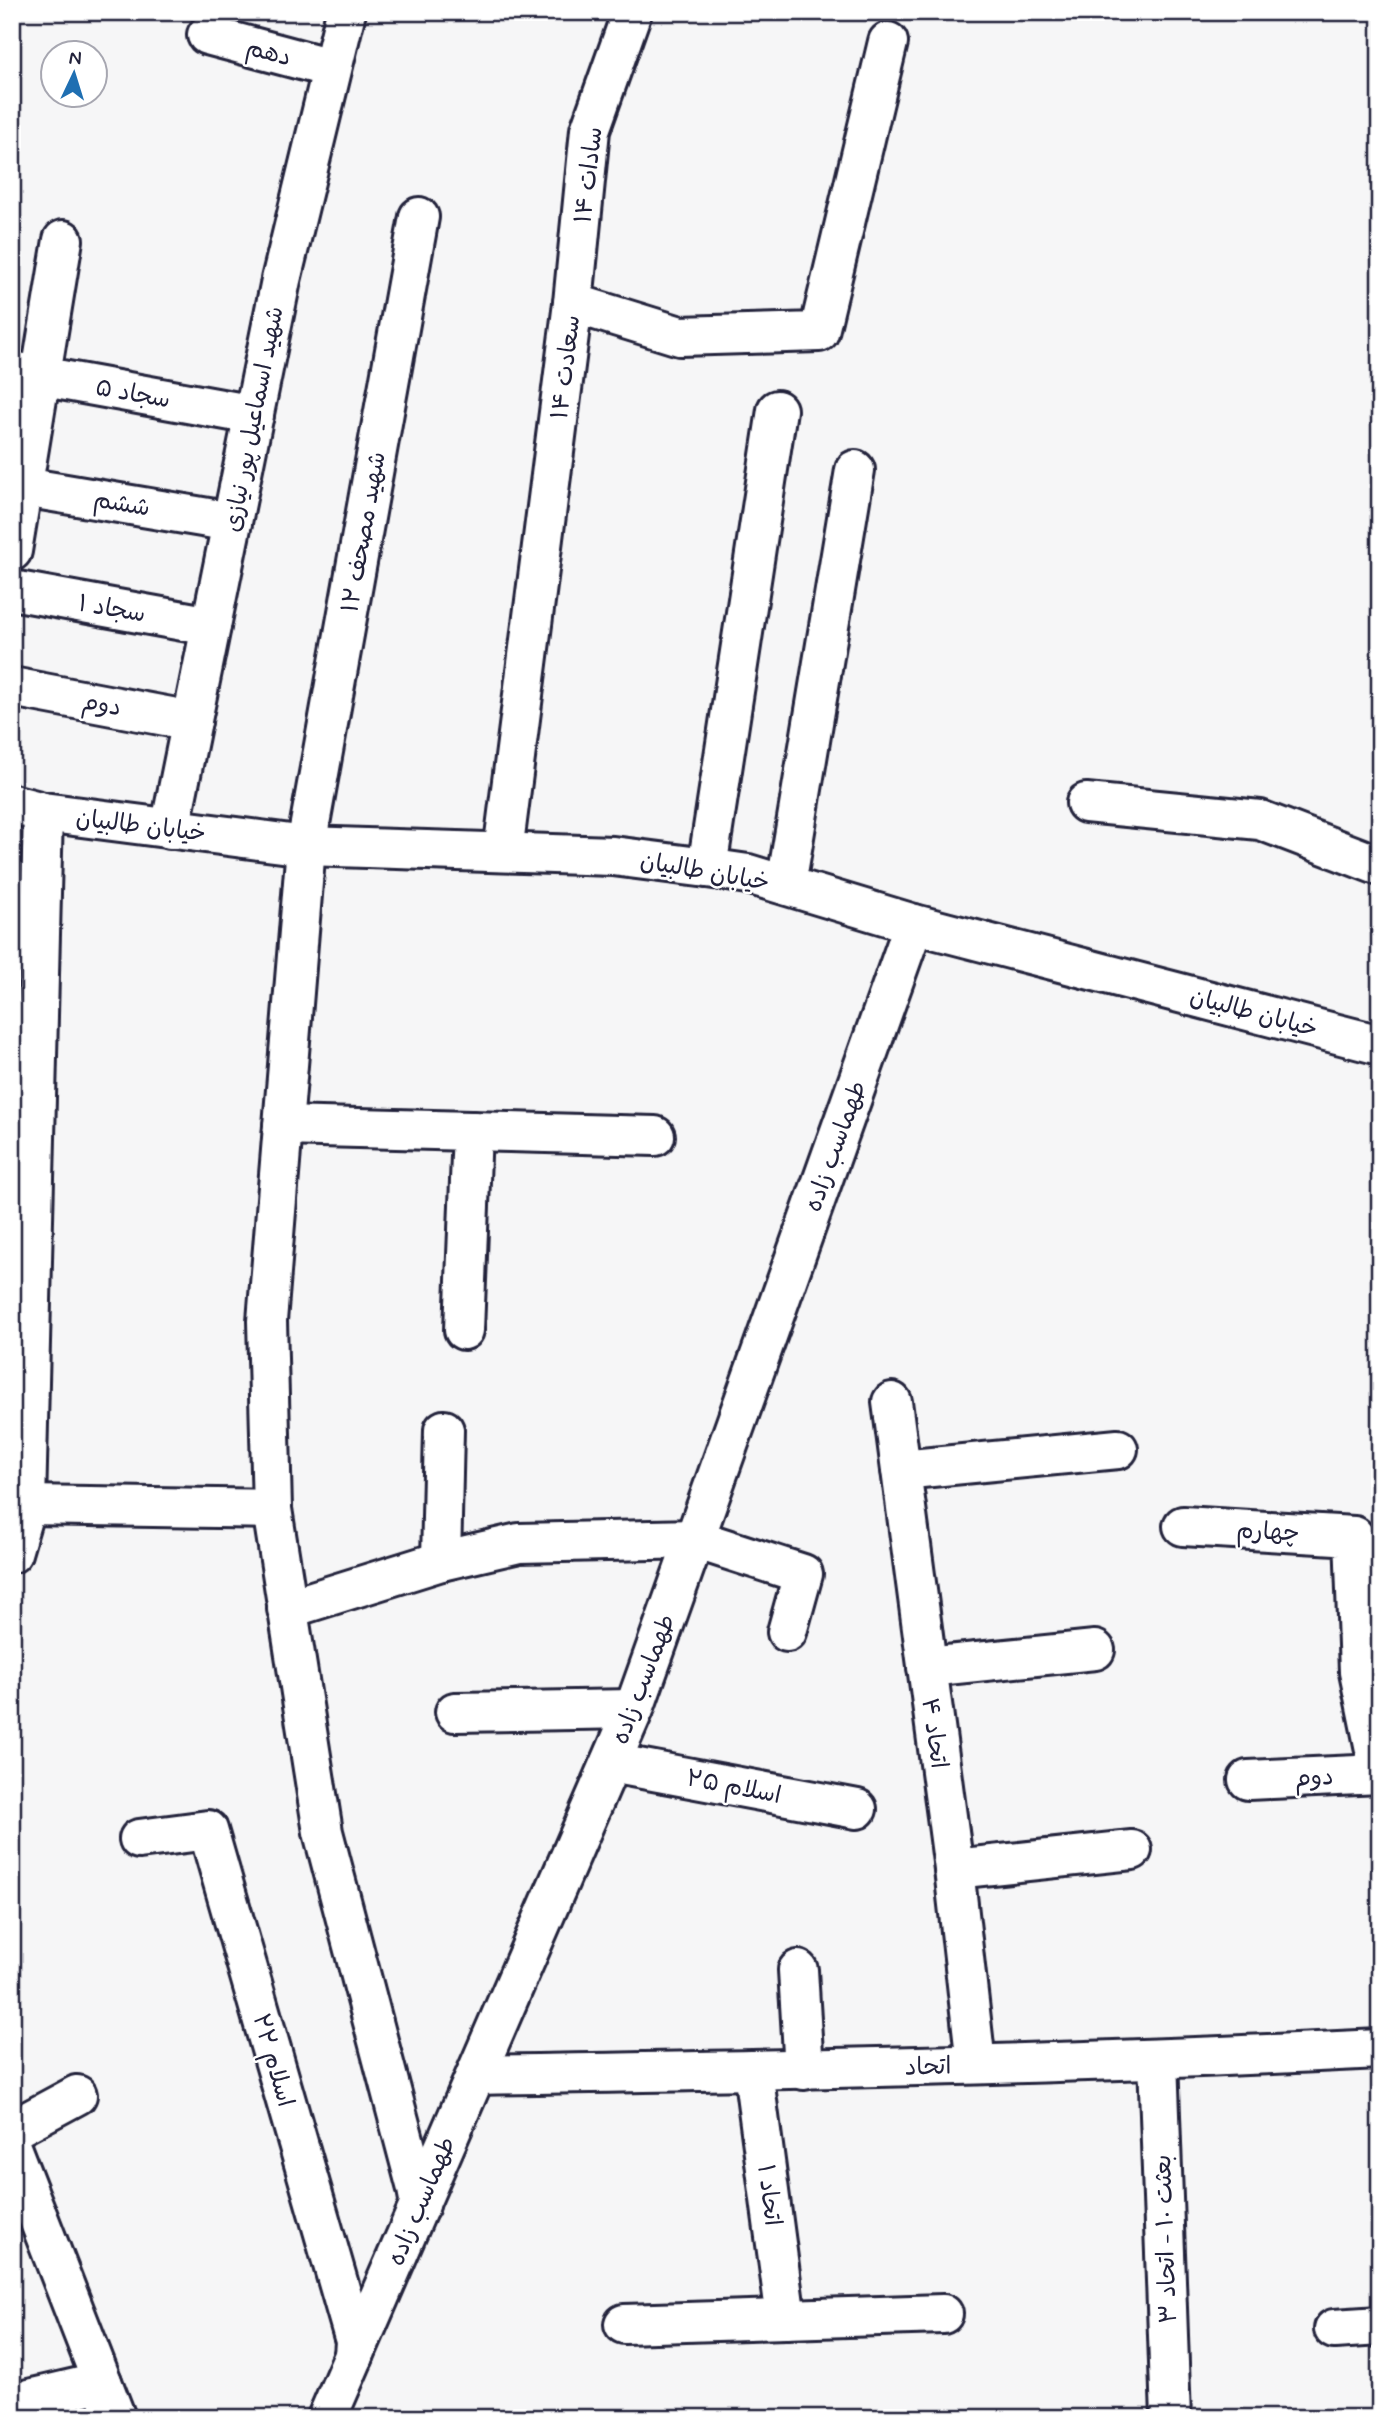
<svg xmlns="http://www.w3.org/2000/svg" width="1392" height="2430" font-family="Mynerve,'Playpen Sans Arabic',sans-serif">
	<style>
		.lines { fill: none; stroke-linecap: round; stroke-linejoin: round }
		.minor-casing { stroke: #22223b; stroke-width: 44 }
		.major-casing { stroke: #22223b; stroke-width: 44 }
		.minor { stroke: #fff; stroke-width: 38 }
		.major { stroke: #fff; stroke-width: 38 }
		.labels { text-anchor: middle; stroke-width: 5; stroke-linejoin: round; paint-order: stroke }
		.street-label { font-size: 24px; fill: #22223b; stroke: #fff }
	</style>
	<rect width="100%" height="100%" fill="#f6f6f7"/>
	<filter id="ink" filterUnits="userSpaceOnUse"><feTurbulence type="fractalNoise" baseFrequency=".0143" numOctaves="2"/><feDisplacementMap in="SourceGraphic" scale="14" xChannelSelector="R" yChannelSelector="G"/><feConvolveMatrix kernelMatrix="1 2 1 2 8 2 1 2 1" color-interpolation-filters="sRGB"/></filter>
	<g filter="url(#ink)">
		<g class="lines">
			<defs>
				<g id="minor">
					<polyline points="207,35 331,68"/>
					<polyline points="419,217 306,846 267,1321 272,1509 323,1832 417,2189 420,2205"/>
					<polyline points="573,303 590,130 632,12"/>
					<polyline points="12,371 254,415"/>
					<polyline points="12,485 232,522"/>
					<polyline points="12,551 63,240"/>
					<polyline points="12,590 211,626"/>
					<polyline points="12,687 192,721"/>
					<polyline points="1086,803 1260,820 1380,866"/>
					<polyline points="170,829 281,280 346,12"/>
					<polyline points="503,852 573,303 680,336 819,332 888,42"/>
					<polyline points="707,868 777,410"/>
					<polyline points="786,885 855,470"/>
					<polyline points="914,924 1380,1045"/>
					<polyline points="283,1126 655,1136"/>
					<polyline points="464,1330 472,1131"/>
					<polyline points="892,1402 954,1869 976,2064"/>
					<polyline points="901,1470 1118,1449"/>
					<polyline points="26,1505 272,1509"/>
					<polyline points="1183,1526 1354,1536 1359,1672 1380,1774"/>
					<polyline points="12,1553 26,1505 43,812"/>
					<polyline points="441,1561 444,1430"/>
					<polyline points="287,1609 441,1561 519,1543 695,1539 803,1574 787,1632"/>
					<polyline points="927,1667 1095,1650"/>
					<polyline points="455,1712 634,1709"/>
					<polyline points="611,1763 857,1809"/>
					<polyline points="1248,1780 1380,1774"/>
					<polyline points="139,1839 208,1830 355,2341 354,2356"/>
					<polyline points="954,1869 1132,1850"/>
					<polyline points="798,1970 804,2070"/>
					<polyline points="1158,2060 1171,2418"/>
					<polyline points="753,2071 786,2319"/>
					<path d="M476 2075C777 2070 1078 2064 1380 2049"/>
					<polyline points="12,2130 77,2095"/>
					<polyline points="12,2150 116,2418"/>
					<polyline points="624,2324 943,2314"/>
					<polyline points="1334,2329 1380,2326"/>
					<polyline points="12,2403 102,2382"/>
				</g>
				<polyline id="major" points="12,804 43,812 306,846 613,856 707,868 748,874 914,924 634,1709 327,2418"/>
			</defs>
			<!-- minor casing -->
			<use href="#minor" class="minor-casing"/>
			<!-- major casing -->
			<use href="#major" class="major-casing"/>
			<!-- minor -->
			<use href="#minor" class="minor"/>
			<!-- major -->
			<use href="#major" class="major"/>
		</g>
	</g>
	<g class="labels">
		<!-- street labels -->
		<g class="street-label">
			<text transform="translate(269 52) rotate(15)" y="8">دهم</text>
			<text transform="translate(588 175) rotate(-83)" y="8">سادات ۱۴</text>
			<text transform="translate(565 367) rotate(-83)" y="8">سعادت ۱۴</text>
			<text transform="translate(133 393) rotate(10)" y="8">سجاد ۵</text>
			<text transform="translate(253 419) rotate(-79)" y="8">شهید اسماعیل پور نیازی</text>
			<text transform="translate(122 503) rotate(10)" y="8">ششم</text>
			<text transform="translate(363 532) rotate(-80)" y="8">شهید مصحف ۱۲</text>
			<text transform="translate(112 608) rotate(10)" y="8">سجاد ۱</text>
			<text transform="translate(102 704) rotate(11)" y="8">دوم</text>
			<text transform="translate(141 825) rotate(7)" y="8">خیابان طالبیان</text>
			<text transform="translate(705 871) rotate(10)" y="8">خیابان طالبیان</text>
			<text transform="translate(1254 1012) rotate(15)" y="8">خیابان طالبیان</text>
			<text transform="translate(835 1146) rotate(-70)" y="8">طهماسب زاده</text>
			<text transform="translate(1268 1531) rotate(3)" y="8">چهارم</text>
			<text transform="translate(643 1679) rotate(-69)" y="8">طهماسب زاده</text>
			<text transform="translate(935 1733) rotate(82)" y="8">اتحاد ۴</text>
			<text transform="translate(1314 1777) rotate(-3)" y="8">دوم</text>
			<text transform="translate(734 1786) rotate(11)" y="8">اسلام ۲۵</text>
			<text transform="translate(274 2060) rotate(74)" y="8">اسلام ۲۲</text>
			<text transform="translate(928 2066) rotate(-2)" y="8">اتحاد</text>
			<text transform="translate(770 2195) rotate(83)" y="8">اتحاد ۱</text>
			<text transform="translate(421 2201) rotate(-67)" y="8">طهماسب زاده</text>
			<text transform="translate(1165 2239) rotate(-92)" y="8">بعثت ۱۰ - اتحاد ۳</text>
		</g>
	</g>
	<!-- margin -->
	<rect width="1392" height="2430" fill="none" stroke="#fff" stroke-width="42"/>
	<rect x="21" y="21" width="1350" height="2388" fill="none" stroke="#22223b" stroke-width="2.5" filter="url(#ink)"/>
	<!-- north arrow -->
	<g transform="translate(74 74) rotate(4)"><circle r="33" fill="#ffffff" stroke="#a7a7b1" stroke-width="2"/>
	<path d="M0-5L12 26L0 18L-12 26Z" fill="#1f6fb2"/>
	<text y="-10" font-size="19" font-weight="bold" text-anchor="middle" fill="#22223b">N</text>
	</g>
</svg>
